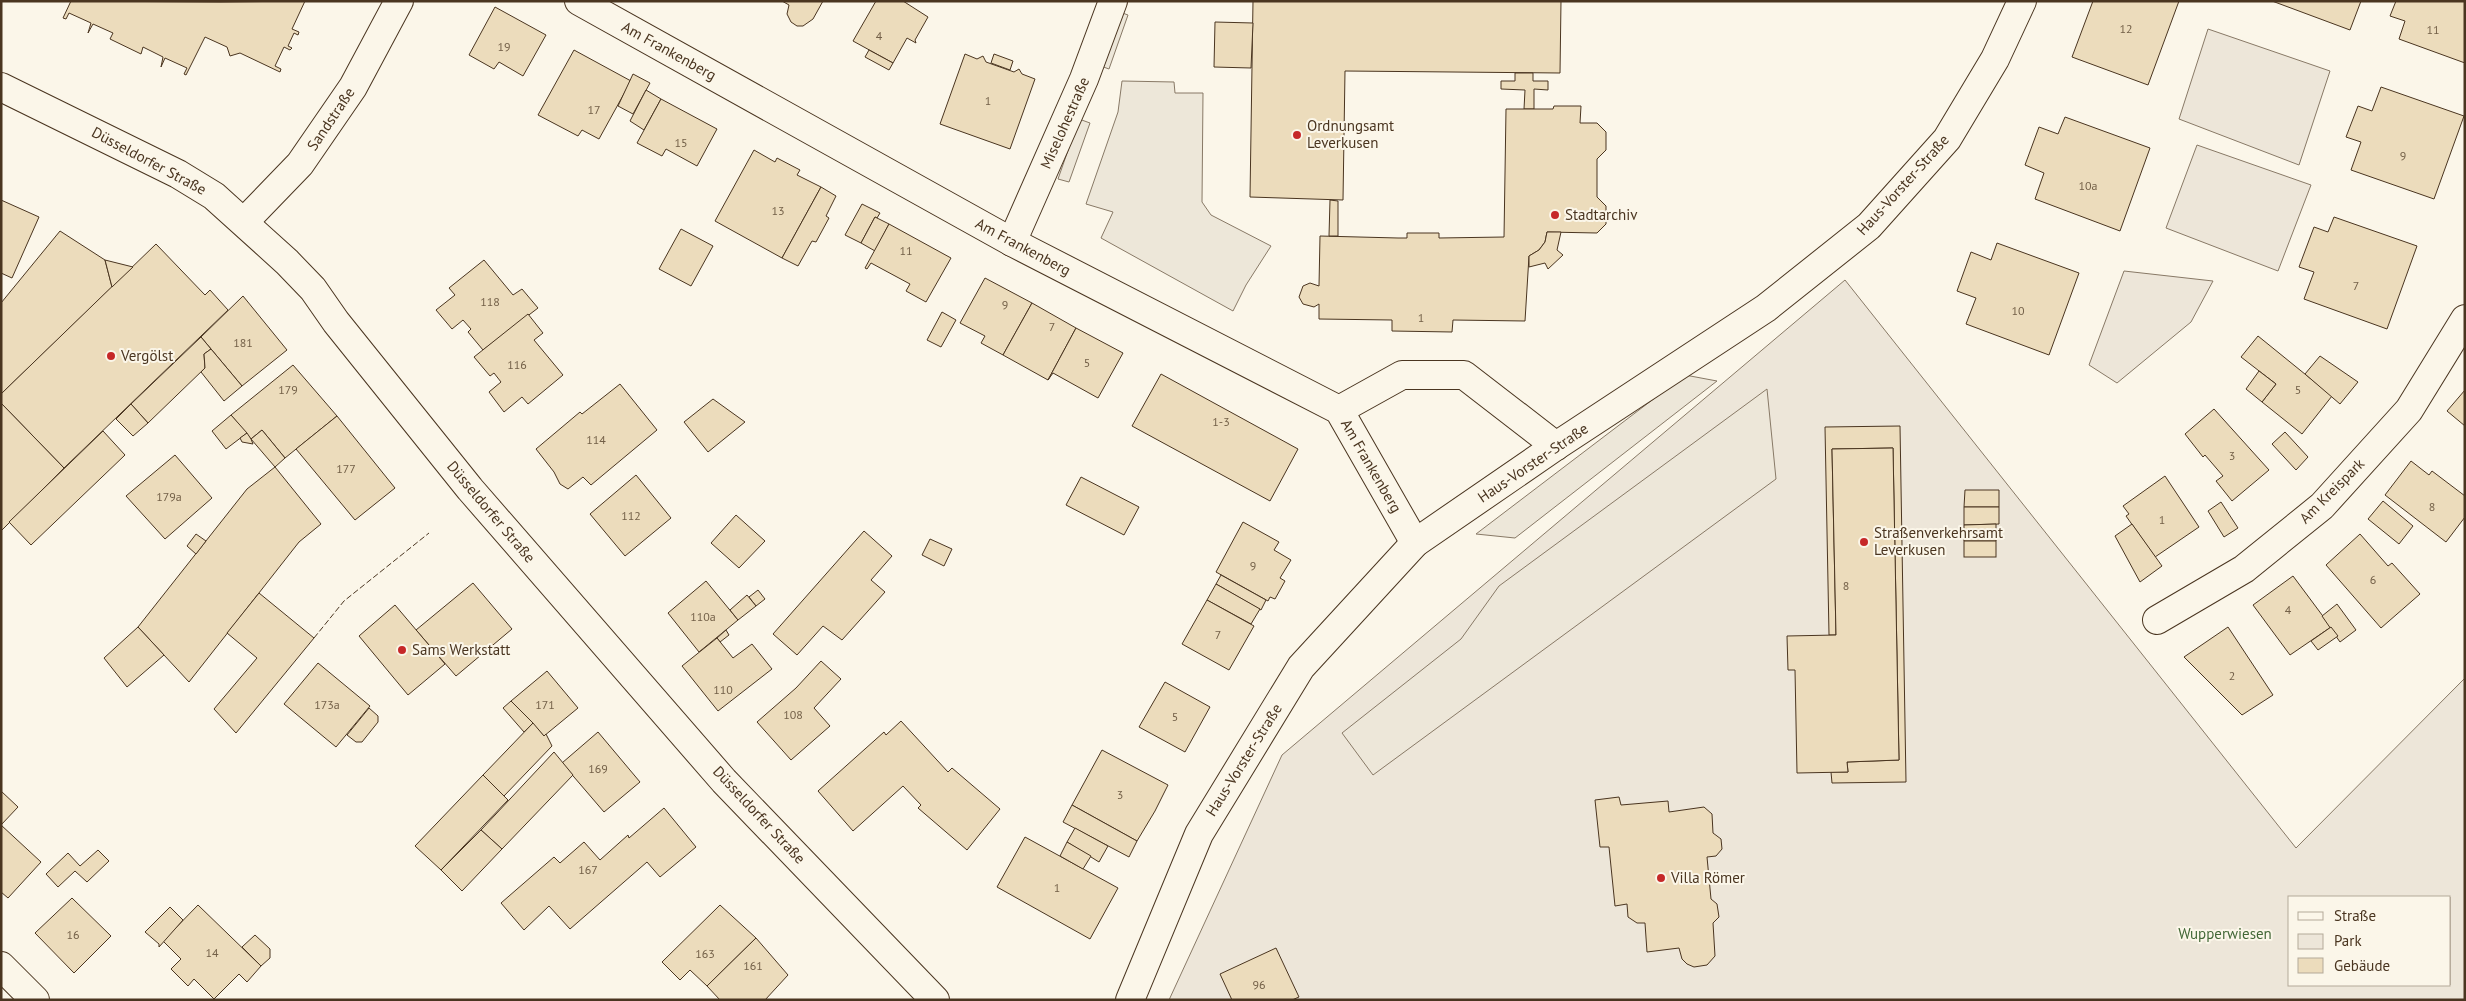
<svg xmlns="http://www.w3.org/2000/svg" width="2466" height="1001" font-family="'PT Sans',sans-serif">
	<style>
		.green { fill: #ede6d9; stroke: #887966; fill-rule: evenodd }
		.parking { fill: #ede7d9; stroke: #887966 }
		.building { fill: #ecdcbc; stroke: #4a3520 }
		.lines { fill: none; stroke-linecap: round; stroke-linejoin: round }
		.minor-casing { stroke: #4a3520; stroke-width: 30 }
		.major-casing { stroke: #4a3520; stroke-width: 30 }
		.minor { stroke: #fbf6e9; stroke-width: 28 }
		.major { stroke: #fbf6e9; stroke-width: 28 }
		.fence { stroke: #4a3520; stroke-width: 1; stroke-dasharray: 6 2.5; stroke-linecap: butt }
		.poi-dot { fill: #c62828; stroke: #fbf6e9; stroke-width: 2 }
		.labels { text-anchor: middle; stroke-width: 4; stroke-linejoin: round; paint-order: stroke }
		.number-label { font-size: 12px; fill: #725f47 }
		.street-label { font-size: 15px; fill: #4a3520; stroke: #fbf6e9 }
		.poi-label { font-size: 15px; fill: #4a3520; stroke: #fbf6e9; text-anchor: start }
		.park-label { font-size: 15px; fill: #436837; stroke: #fbf6e9 }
	</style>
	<rect width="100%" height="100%" fill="#fbf6e9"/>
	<!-- green -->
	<g class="green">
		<polygon points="2208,29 2330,71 2299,165 2179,119"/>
		<polygon points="2197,145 2311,185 2278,271 2166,228"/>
		<polygon points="2124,271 2213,281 2191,322 2117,383 2089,365"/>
		<path d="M1845 280 2296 848 2465 678V1000H1169L1282 755ZM2290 897H2450V985H2290Z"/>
	</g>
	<!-- parking -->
	<g class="parking">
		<polygon points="1117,11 1128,15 1109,69 1098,65"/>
		<polygon points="1122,81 1174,82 1175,93 1203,93 1202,202 1211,215 1271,246 1246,285 1233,311 1101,238 1113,212 1086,204 1118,112"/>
		<polygon points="1079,119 1090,123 1069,182 1058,179"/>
		<polygon points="1685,375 1717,381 1515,538 1476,534"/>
		<polygon points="1767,389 1776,479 1373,775 1342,733 1461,639 1499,586"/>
	</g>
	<!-- building -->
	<g class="building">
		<polygon points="71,1 220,2 305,1 292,29 299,32 298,35 294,33 288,46 292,48 290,50 284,47 275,66 281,69 280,72 240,53 230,56 227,47 205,37 186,75 184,74 187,68 165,58 161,67 163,57 143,47 141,54 110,39 113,33 93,24 88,33 91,23 69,13 66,19 63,18"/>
		<polygon points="782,1 823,1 813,19 803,26 797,26 791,22 787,14 789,5"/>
		<polygon points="876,1 903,1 928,17 915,40 916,43 907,38 893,63 853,41"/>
		<polygon points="1253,1 1561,1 1560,73 1345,71 1343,200 1250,197"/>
		<polygon points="2093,1 2179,1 2148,85 2072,57"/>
		<polygon points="2272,1 2361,1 2350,30"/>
		<polygon points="2396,1 2465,1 2465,63 2399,39 2405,21 2390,16"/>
		<polygon points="495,7 546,35 523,76 499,62 494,69 469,55"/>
		<polygon points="1215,22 1253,23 1251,68 1214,67"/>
		<polygon points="574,50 631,81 599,139 582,130 578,136 538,115"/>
		<polygon points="869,50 893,63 889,70 865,57"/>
		<polygon points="965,54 977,59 983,56 986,62 1014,72 1019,69 1022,74 1035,79 1010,149 940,124"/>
		<polygon points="994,54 1013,61 1010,70 991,63"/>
		<polygon points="1515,73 1533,73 1533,81 1548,81 1548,90 1534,89 1534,109 1524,109 1525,90 1501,89 1501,81 1515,81"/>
		<polygon points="633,74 650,83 633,114 618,106"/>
		<polygon points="2381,87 2464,116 2434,199 2351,170 2361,142 2346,137 2358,106 2372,111"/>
		<polygon points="646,90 661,99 644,130 630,121"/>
		<polygon points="661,99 717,129 697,166 666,149 662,156 637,143"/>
		<polygon points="1554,106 1581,106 1580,123 1597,123 1606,132 1606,150 1597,159 1597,197 1606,206 1606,224 1597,233 1547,232 1545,242 1539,250 1529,256 1525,321 1453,320 1452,332 1392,331 1392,320 1319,319 1319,304 1314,307 1303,304 1299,297 1303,286 1310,283 1319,286 1320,236 1398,238 1407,238 1407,233 1439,233 1439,238 1504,237 1506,109 1553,109"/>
		<polygon points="2065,117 2150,148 2120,231 2035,199 2044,173 2025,165 2039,127 2058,134"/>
		<polygon points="754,150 775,162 777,158 800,170 797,175 821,187 782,258 715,221"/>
		<polygon points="821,187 836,196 826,216 829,218 816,242 812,241 798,266 782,258"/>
		<polygon points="1,200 39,217 12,278 1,273"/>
		<polygon points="1330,200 1338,201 1338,236 1329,236"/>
		<polygon points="862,204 880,213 877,218 875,217 861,243 845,235"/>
		<polygon points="875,217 889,224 875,251 861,243"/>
		<polygon points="2334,217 2417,246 2387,329 2304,299 2314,272 2299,267 2314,227 2328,232"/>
		<polygon points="889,224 951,258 926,302 906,291 910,284 871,263 867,269 865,268"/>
		<polygon points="681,229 713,246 691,286 659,269"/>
		<polygon points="60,231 105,260 112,287 1,394 1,303"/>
		<polygon points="1547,232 1561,232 1557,250 1563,255 1548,269 1545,263 1529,267 1529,256 1539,250 1545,242"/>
		<polygon points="1997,243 2079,273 2049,355 1966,324 1976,298 1957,291 1971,252 1991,260"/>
		<polygon points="156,244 205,295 210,290 228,310 64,468 1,403 1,394"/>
		<polygon points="105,260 133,267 112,287"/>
		<polygon points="484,260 513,295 522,289 538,308 483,350 468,332 471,329 463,320 452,329 436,310 455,295 449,288"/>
		<polygon points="985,278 1032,303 1003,355 981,343 985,336 960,323"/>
		<polygon points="243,296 287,350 242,386 201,337"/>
		<polygon points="1032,303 1076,328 1048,380 1003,355"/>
		<polygon points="942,312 956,320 941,347 927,340"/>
		<polygon points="528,314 543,333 534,340 563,375 528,404 522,397 504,412 489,392 501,382 494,373 490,376 474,357"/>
		<polygon points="1076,328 1123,353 1098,398 1053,373 1048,380"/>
		<polygon points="2258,336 2332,396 2302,434 2262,402 2276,384 2241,357"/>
		<polygon points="201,337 211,349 204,354 205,368 148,423 131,404"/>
		<polygon points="211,349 242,386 224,401 201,372 205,368 204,354"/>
		<polygon points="2320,356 2358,382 2340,404 2305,374"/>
		<polygon points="293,365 337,416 285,458 262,430 251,439 231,415"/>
		<polygon points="2259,371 2276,384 2262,402 2246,389"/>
		<polygon points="1161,374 1298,449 1270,501 1132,426"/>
		<polygon points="620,384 657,430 591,485 583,477 568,489 560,484 554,472 536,449 580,412 582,414"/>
		<polygon points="2465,390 2465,426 2447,411"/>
		<polygon points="713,399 745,422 708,452 684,422"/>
		<polygon points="1,403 64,468 1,531"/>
		<polygon points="131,404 148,423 133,436 116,419"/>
		<polygon points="2214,409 2269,470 2232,501 2216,481 2223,476 2205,455 2203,457 2185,434"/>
		<polygon points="231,415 247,433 226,449 212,431"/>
		<polygon points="337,416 395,488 355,520 296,449"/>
		<polygon points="1900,426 1906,782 1832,783 1831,772 1848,772 1847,762 1899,760 1893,448 1832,449 1836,635 1829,635 1825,427"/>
		<polygon points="262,430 285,458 275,467 251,439"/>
		<polygon points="103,431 125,455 31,545 9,522"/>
		<polygon points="2285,432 2308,457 2296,470 2272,444"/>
		<polygon points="247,433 251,439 253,444 242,442 240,438"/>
		<polygon points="1893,448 1899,760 1847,762 1848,772 1797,773 1795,670 1788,670 1787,636 1836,635 1832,449"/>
		<polygon points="175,455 212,498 165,539 126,496"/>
		<polygon points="2411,461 2429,475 2432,471 2465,496 2465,517 2446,542 2385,495"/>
		<polygon points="275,467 321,524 299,542 189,682 138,627 247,489"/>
		<polygon points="636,475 671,518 625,556 590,514"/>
		<polygon points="2165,476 2199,527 2155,557 2126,516 2129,514 2123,506"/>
		<polygon points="1081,477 1139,507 1124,535 1066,505"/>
		<polygon points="1965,490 1999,490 1999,507 1964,507"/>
		<polygon points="2383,501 2413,526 2399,544 2368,519"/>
		<polygon points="2221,502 2238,528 2224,537 2208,511"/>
		<polygon points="1964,507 1999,507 1999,524 1964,525"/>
		<polygon points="736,515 765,541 739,568 711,543"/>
		<polygon points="1243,522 1279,542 1274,550 1291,560 1280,578 1285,581 1275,599 1270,597 1268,601 1216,572"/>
		<polygon points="1996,524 1996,541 1964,541 1964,525"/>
		<polygon points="2132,524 2162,566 2140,582 2115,536"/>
		<polygon points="864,531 892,556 871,580 885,592 842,640 823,626 797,655 773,634"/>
		<polygon points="196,534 206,541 196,554 187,546"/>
		<polygon points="2360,534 2388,566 2392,563 2420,594 2381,628 2326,565"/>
		<polygon points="930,539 952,549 944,566 922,555"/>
		<rect x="1964" y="541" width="32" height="16"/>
		<polygon points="1221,575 1266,600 1261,610 1216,584"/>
		<polygon points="2293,576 2331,627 2290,655 2253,605"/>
		<polygon points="706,581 738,620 699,652 668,613"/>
		<polygon points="473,583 512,629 456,676 416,630"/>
		<polygon points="1216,584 1260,609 1251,624 1207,600"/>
		<polygon points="758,590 765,599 756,606 749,597"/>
		<polygon points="259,593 314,638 236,733 214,709 257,658 227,633"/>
		<polygon points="747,595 756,606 738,620 730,610"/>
		<polygon points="1207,600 1254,626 1229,670 1182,644"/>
		<polygon points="2337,604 2356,630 2340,642 2322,616"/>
		<polygon points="395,605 445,664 408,695 359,636"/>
		<polygon points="138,627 164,655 127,687 104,658"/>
		<polygon points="2228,627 2273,695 2242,715 2184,657"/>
		<polygon points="2331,627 2338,636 2318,650 2311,641"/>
		<polygon points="726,630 729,635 720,642 717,638"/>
		<polygon points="717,638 733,658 752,644 772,669 718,711 682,666"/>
		<polygon points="821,661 841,679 814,708 830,726 791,760 757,722 796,688"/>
		<polygon points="318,663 370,706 336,747 284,704"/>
		<polygon points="547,671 578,708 544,736 511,701"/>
		<polygon points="1165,682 1210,707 1185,752 1139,727"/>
		<polygon points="511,701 533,723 524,732 503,708"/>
		<polygon points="369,708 378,716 378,722 362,742 356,742 347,735"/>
		<polygon points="901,721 948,772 952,768 1000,809 967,850 918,808 921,805 903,786 853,831 818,791 884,732 886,735"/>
		<polygon points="533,723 544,736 546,734 552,746 504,796 483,775"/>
		<polygon points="598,732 640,782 604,812 562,763"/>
		<polygon points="1102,750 1168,785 1155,811 1137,841 1072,805"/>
		<polygon points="554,752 573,775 502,849 481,830"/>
		<polygon points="483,775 508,800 441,870 415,846"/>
		<polygon points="1,791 18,807 1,825"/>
		<polygon points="1619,797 1621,805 1668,801 1669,812 1704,807 1712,814 1713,833 1721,839 1722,849 1716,856 1707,857 1711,899 1717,904 1719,917 1713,923 1715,956 1707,965 1694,967 1687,964 1682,959 1679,948 1647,952 1645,923 1637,923 1628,917 1627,904 1615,906 1609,847 1600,847 1595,800"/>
		<polygon points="1072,805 1137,841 1129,857 1063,822"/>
		<polygon points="664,808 696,847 660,877 647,862 570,929 549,906 524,930 501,903 554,857 560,863 584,842 600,860 628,835 629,838"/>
		<polygon points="1,825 41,862 8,898 1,892"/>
		<polygon points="1075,828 1108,846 1099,862 1067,842"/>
		<polygon points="481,830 502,849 462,891 441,870"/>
		<polygon points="1025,837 1118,888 1090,939 997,887"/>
		<polygon points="1067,842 1091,856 1083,869 1060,856"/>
		<polygon points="98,850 109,861 87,882 75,871 58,887 46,874 68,853 80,866"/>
		<polygon points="72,898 111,936 74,973 35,933"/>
		<polygon points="198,905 261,966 247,982 239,974 214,999 194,979 188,986 171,969 181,959 163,941"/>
		<polygon points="720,905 756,938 707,986 690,970 680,980 662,962"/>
		<polygon points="170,907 183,920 159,947 159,944 145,932"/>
		<polygon points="255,935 270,949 270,958 261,966 242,947"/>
		<polygon points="756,938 788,975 765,1000 720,1000 707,986"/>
		<polygon points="1276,948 1299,997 1292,1000 1232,1000 1220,974"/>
	</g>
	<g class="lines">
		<defs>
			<g id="minor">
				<polyline points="579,1 1012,242 1339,410 1415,543"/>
				<polyline points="244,222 300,164 353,87 399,1"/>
				<polyline points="1012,242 1084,79 1113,1"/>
				<polyline points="1339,410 1402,375 1464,375 1556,446"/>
				<polyline points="2157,620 2244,569 2322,506 2409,410 2465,319"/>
				<polyline points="1,966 35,1000"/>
				<polyline points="1130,1000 1199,834 1301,667 1415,543 1556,446 1766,308 1869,226 1947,139 1995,59 2022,1"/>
			</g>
			<polyline id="major" points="1,87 178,174 214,196 287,262 313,289 336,322 470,489 724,781 935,1000"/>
		</defs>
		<!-- minor casing -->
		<use href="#minor" class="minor-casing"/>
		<!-- major casing -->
		<use href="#major" class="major-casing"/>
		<!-- minor -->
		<use href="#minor" class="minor"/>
		<!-- major -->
		<use href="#major" class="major"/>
		<!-- fence -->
		<polyline class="fence" points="314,638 344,601 429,533"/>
	</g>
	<!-- markers -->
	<g class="poi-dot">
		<circle cx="1297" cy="135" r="5"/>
		<circle cx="1555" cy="215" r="5"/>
		<circle cx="111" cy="356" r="5"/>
		<circle cx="1864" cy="542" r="5"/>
		<circle cx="402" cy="650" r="5"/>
		<circle cx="1661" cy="878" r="5"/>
	</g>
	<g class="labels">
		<!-- number labels -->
		<g class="number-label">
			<text x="2126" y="33">12</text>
			<text x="2433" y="34">11</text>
			<text x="879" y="40">4</text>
			<text x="504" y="51">19</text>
			<text x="988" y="105">1</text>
			<text x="594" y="114">17</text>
			<text x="681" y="147">15</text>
			<text x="2403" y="160">9</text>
			<text x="2088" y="190">10a</text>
			<text x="778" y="215">13</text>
			<text x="906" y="255">11</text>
			<text x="2356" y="290">7</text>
			<text x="490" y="306">118</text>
			<text x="1005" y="309">9</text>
			<text x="2018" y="315">10</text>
			<text x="1421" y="322">1</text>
			<text x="1052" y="331">7</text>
			<text x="243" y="347">181</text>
			<text x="1087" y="367">5</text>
			<text x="517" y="369">116</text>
			<text x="288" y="394">179</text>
			<text x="2298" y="394">5</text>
			<text x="1221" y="426">1-3</text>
			<text x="596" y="444">114</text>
			<text x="2232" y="460">3</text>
			<text x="346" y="473">177</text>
			<text x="169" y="501">179a</text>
			<text x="2432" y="511">8</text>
			<text x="631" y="520">112</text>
			<text x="2162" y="524">1</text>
			<text x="1253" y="570">9</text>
			<text x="2373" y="584">6</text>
			<text x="1846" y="590">8</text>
			<text x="2288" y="614">4</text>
			<text x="703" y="621">110a</text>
			<text x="1218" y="639">7</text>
			<text x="2232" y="680">2</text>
			<text x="723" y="694">110</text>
			<text x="327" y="709">173a</text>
			<text x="545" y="709">171</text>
			<text x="793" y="719">108</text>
			<text x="1175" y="721">5</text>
			<text x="598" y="773">169</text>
			<text x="1120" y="799">3</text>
			<text x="588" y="874">167</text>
			<text x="1057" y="892">1</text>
			<text x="73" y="939">16</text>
			<text x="212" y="957">14</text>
			<text x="705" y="958">163</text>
			<text x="753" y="970">161</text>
			<text x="1259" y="989">96</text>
		</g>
		<!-- street labels -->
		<g class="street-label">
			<text transform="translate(669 51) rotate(29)" y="5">Am Frankenberg</text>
			<text transform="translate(331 119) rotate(-56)" y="5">Sandstraße</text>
			<text transform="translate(1065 123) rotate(-66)" y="5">Miselohestraße</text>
			<text transform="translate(149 161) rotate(28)" y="5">Düsseldorfer Straße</text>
			<text transform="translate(1903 185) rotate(-48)" y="5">Haus-Vorster-Straße</text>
			<text transform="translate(1023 247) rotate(28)" y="5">Am Frankenberg</text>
			<text transform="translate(1533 463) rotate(-34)" y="5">Haus-Vorster-Straße</text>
			<text transform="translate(1371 466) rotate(60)" y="5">Am Frankenberg</text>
			<text transform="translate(2332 491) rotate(-45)" y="5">Am Kreispark</text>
			<text transform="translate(491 512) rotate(50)" y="5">Düsseldorfer Straße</text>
			<text transform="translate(1244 760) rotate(-58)" y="5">Haus-Vorster-Straße</text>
			<text transform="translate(759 815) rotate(47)" y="5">Düsseldorfer Straße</text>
		</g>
		<!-- poi labels -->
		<g class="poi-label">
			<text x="1307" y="131">Ordnungsamt<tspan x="1307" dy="17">Leverkusen</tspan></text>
			<text x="1565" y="220">Stadtarchiv</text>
			<text x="121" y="361">Vergölst</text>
			<text x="1874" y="538">Straßenverkehrsamt<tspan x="1874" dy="17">Leverkusen</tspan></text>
			<text x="412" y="655">Sams Werkstatt</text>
			<text x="1671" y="883">Villa Römer</text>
		</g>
		<!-- park labels -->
		<g class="park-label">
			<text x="2225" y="939">Wupperwiesen</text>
		</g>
	</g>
	<!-- border -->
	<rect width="2466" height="1001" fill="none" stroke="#4a3520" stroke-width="5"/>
	<!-- legend -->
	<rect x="2288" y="896" width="162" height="90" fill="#fbf6e9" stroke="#b4a999"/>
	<rect x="2298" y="912" width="25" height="8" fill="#fbf6e9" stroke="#b4a999"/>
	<text x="2334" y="921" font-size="15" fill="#4a3520">Straße</text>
	<rect x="2298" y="934" width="25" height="15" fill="#ede6d9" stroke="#b4a999"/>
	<text x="2334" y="946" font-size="15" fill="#4a3520">Park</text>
	<rect x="2298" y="958" width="25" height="15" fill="#ecdcbc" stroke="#b4a999"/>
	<text x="2334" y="971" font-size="15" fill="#4a3520">Gebäude</text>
</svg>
